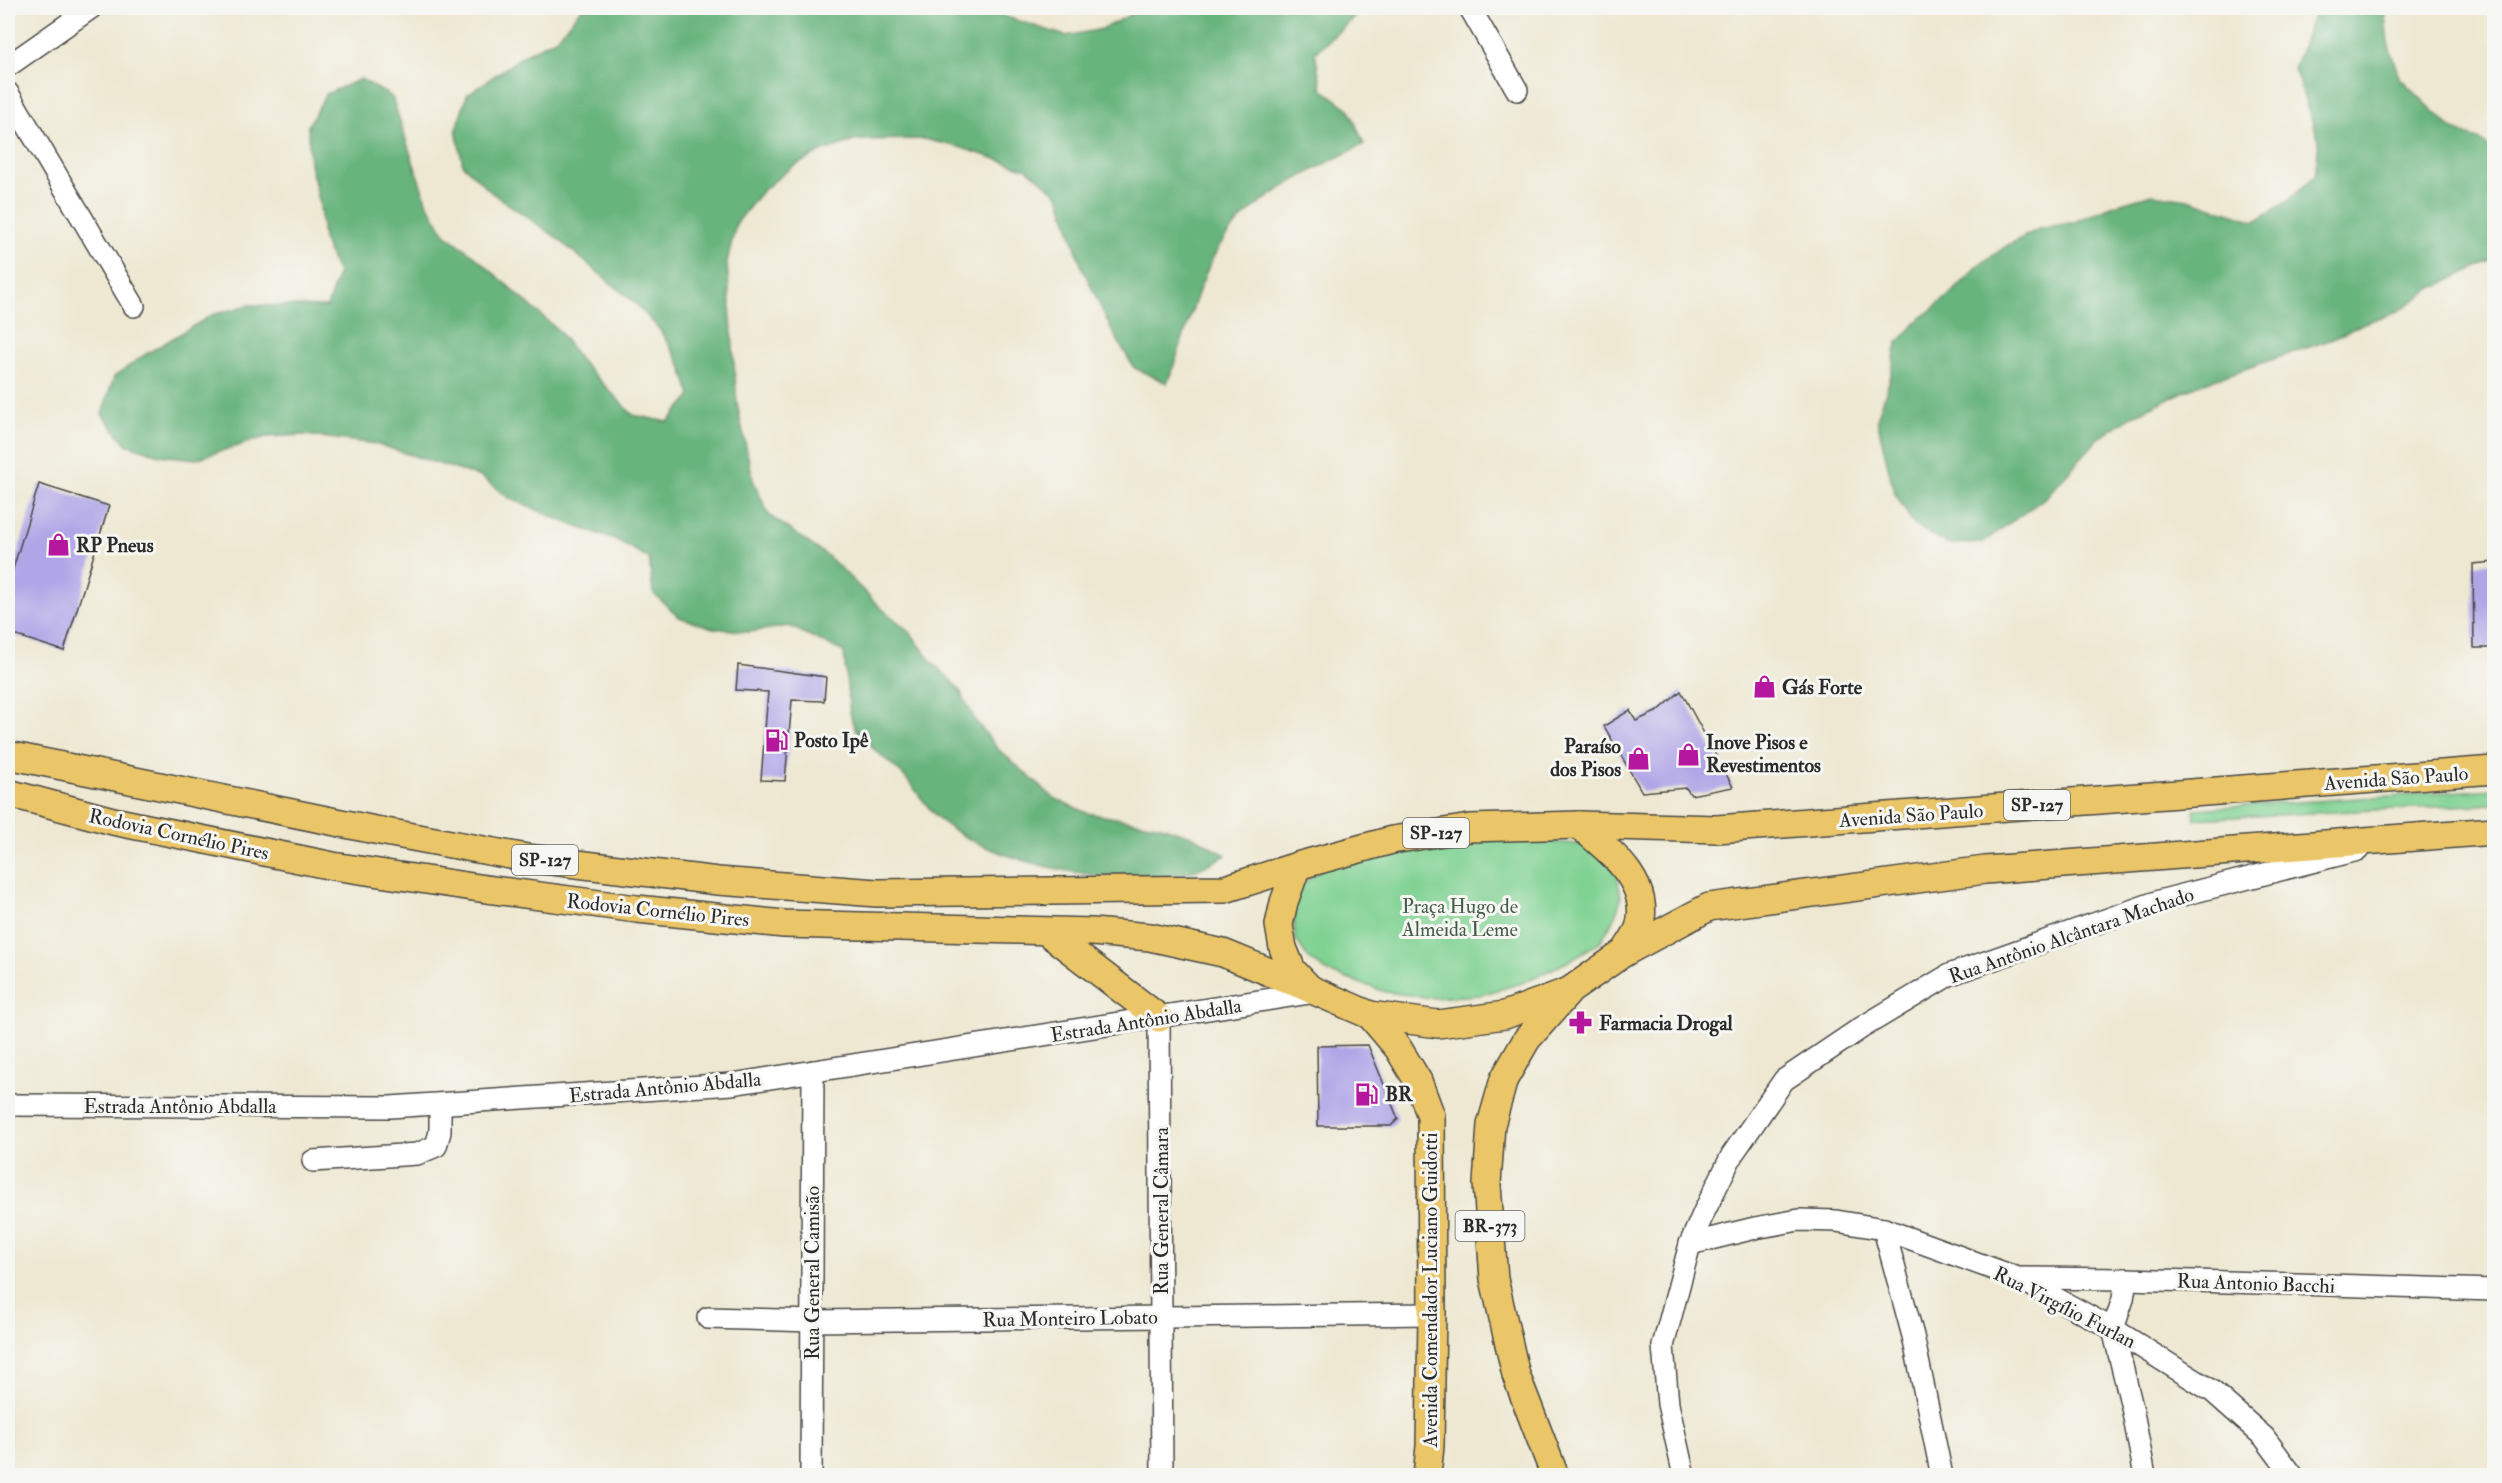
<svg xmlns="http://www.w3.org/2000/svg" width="2502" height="1483" font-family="'IM FELL Double Pica',serif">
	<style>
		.green { fill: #80d293; stroke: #567e5f; stroke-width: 1.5 }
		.forest { fill: #68b47d; stroke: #4a7054; stroke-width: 1.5 }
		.building { fill: #b0a6e7 }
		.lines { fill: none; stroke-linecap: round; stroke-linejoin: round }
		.minor-casing { stroke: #484744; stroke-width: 24 }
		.major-casing { stroke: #484744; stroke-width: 30 }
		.minor { stroke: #fff; stroke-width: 21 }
		.major { stroke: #ebc669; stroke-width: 27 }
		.labels { text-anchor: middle; stroke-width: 6; stroke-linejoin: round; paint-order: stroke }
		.shield { fill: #f6f6f2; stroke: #686867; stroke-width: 1.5 }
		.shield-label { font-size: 18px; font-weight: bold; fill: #2b2b2b }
		.poi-label { font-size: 20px; font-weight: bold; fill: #2b2b2b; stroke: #f6f6f2; text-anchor: start }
		.street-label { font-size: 20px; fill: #2b2b2b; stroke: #f6f6f2 }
		.park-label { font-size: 20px; fill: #445d4a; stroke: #f6f6f2 }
	</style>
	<rect width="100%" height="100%" fill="#f6f6f2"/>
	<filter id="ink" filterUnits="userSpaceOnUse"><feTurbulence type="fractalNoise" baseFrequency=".0167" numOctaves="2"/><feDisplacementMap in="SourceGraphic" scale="12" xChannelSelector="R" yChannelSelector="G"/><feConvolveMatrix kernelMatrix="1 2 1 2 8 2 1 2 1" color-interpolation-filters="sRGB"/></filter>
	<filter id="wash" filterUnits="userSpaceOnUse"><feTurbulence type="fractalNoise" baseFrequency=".008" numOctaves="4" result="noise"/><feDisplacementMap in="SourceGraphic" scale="24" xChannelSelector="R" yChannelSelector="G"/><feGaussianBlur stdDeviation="1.35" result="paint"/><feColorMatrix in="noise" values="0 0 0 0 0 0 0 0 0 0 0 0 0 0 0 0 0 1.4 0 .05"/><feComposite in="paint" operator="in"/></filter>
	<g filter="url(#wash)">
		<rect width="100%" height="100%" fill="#eee8d2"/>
		<!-- green -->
		<g class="green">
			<polygon points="2494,789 2494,804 2195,819 2194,809"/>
			<polygon points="1454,839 1521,839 1587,845 1617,872 1621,899 1613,921 1600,942 1567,962 1522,983 1480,995 1433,998 1386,992 1330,973 1309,959 1295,938 1293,908 1300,886 1325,867"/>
		</g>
		<!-- forest -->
		<g class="forest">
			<path d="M582 8H979L1066 36 1102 29 1134 13 1139 8H1364L1315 53 1322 89 1349 109 1364 144C1314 170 1246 199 1217 250 1195 290 1185 340 1167 383L1134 368 1112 331 1081 265 1059 195 1027 169 959 147 924 139 857 140 823 151 792 167 762 191 736 224 727 262 737 404 753 480 769 515 829 557 880 607 910 632 931 661 959 689 975 720 999 750 1054 798 1087 813 1161 826 1195 837 1226 855C1216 860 1205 867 1194 871 1127 890 1010 867 952 829 931 816 920 794 904 776 892 763 858 739 853 724 847 707 846 671 844 652L789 626 749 632 713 628 679 617 653 593 649 558 615 539 577 527 509 498 481 477 376 444 305 435 266 437 196 459 159 455 126 444 102 414 114 377 143 356 212 315 249 305 327 307 338 274 323 239 320 204 310 164 308 126 326 94 361 79 392 97 426 201 445 234 472 254 559 331 580 360 633 415 668 422 691 396 680 363 660 330 635 303 553 235 492 193 463 165 456 129 467 95 526 54 557 38Z"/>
			<polygon points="2316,8 2384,8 2388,43 2399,77 2450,127 2483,142 2494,153 2494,259 2431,289 2397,312 2364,323 2333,339 2198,385 2132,416 2098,439 2046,497 1982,543 1948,544 1914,525 1894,492 1877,419 1890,379 1897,343 1921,318 1951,294 1979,265 2008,245 2039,229 2075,222 2114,205 2152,194 2188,199 2255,221 2288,201 2315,176 2319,140 2294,69"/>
		</g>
		<g id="blocks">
			<!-- building -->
			<g class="building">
				<polygon points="39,484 109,506 64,651 8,633 8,585"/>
				<polygon points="2494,562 2494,648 2474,648 2473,564"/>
				<polygon points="738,665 826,677 824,701 792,700 785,781 761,780 768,692 736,690"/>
				<polygon points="1681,691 1733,787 1691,795 1686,788 1642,792 1604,726 1630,710 1636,721 1658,711"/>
				<polygon points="1368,1045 1398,1119 1391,1126 1318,1126 1317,1046"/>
			</g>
		</g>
	</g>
	<g filter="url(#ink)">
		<use href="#blocks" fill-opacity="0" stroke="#484744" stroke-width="1.5"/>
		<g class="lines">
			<defs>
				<g id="minor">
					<polyline points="1470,8 1517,90"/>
					<polyline points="8,66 91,8"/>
					<polyline points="8,93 134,306"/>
					<polyline points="1159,1018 1162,1476"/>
					<polyline points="8,1105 390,1107 732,1084 1316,992"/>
					<polyline points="313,1161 417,1154 436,1146 440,1132 440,1105"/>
					<polyline points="1884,1229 1913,1336 1942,1476"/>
					<polyline points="1690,1244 1755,1228 1799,1220 1836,1221 1884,1229 2018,1278 2113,1329 2212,1391 2264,1437 2293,1476"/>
					<polyline points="2022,1278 2126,1279 2494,1290"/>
					<polyline points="2126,1279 2123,1299 2113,1329 2132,1407 2145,1476"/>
					<polyline points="708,1318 812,1321 1432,1314"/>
					<polyline points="811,1476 813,1071"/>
					<polyline points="1684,1476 1668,1404 1663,1346 1690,1244 1704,1212 1732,1155 1784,1080 1861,1028 1949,975 2159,901 2358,850"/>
				</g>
				<g id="major">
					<polyline points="8,755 375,830 527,858 718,881 877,893 1225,889 1297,866 1392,840 1470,828 1579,825 1717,829 2494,770"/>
					<polyline points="8,793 113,821 333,866 486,889 637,909 784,924 1092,932 1150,937 1223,953 1306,987"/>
					<path d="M1579 825C1608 850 1653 882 1639 928 1636 936 1629 945 1625 952"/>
					<polyline points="1297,866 1284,902 1279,925 1283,948 1292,970 1310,989 1370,1015 1438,1024 1505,1015 1569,991 1625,952 1709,907 1985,870 2494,831"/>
					<polyline points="1047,932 1159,1018"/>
					<polyline points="1370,1015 1398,1048 1418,1081 1431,1116 1432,1314 1430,1446 1427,1476"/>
					<polyline points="1555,1476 1516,1375 1494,1279 1487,1184 1491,1125 1504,1079 1527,1039 1567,994"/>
				</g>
			</defs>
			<!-- minor casing -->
			<use href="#minor" class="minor-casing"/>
			<!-- major casing -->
			<use href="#major" class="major-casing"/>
			<!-- minor -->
			<use href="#minor" class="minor"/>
			<!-- major -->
			<use href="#major" class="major"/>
		</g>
	</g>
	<!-- icons -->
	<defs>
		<symbol id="shop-bare" viewBox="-9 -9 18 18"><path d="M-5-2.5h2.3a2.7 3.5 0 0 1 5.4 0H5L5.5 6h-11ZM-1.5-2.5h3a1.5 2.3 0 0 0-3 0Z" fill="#b5179e" stroke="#f6f6f2" stroke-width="2.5" paint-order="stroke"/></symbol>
		<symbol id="fuel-bare" viewBox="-9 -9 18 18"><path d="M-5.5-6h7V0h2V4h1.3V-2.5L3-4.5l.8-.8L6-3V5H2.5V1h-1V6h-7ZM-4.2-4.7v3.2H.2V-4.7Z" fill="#b5179e" stroke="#f6f6f2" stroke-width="2.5" paint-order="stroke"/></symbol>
		<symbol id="pharmacy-bare" viewBox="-9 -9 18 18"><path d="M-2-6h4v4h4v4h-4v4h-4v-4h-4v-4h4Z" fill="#b5179e" stroke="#f6f6f2" stroke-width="2.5" paint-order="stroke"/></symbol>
	</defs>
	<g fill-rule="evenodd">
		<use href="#shop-bare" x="42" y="528" width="33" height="33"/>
		<use href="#shop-bare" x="1748" y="670" width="33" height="33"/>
		<use href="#fuel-bare" x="760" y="724" width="33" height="33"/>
		<use href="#shop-bare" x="1672" y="738" width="33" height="33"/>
		<use href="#shop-bare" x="1622" y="742" width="33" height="33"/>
		<use href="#pharmacy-bare" x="1564" y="1006" width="33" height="33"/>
		<use href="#fuel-bare" x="1350" y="1078" width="33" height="33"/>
	</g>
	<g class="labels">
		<!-- shield labels -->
		<g class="shield">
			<rect x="2004" y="790" width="66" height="30" rx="4.5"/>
			<rect x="1403" y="818" width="66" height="30" rx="4.5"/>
			<rect x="512" y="845" width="66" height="30" rx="4.5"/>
			<rect x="1455.5" y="1211" width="69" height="30" rx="4.5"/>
		</g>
		<g class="shield-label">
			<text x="2037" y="811">SP-127</text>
			<text x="1436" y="839">SP-127</text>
			<text x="545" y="866">SP-127</text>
			<text x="1490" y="1232">BR-373</text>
		</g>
		<!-- poi labels -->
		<g class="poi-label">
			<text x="76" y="552">RP Pneus</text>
			<text x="1782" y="694">Gás Forte</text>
			<text x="794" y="747">Posto Ipê</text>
			<text x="1706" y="749">Inove Pisos e<tspan x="1706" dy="23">Revestimentos</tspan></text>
			<text x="1621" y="753" text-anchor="end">Paraíso<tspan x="1621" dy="23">dos Pisos</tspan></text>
			<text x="1599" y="1030">Farmacia Drogal</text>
			<text x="1385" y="1101">BR</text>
		</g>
		<!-- street labels -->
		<g class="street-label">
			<text transform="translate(2396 778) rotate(-4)" y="7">Avenida São Paulo</text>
			<text transform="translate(1911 815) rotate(-4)" y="7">Avenida São Paulo</text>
			<text transform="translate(179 834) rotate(12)" y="7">Rodovia Cornélio Pires</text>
			<text transform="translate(658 910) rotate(6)" y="7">Rodovia Cornélio Pires</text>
			<text transform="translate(2071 935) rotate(-19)" y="7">Rua Antônio Alcântara Machado</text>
			<text transform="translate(1146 1020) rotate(-9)" y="7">Estrada Antônio Abdalla</text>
			<text transform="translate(665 1087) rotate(-5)" y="7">Estrada Antônio Abdalla</text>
			<text x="180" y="1113">Estrada Antônio Abdalla</text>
			<text transform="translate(1161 1211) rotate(-90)" y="7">Rua General Câmara</text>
			<text transform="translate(812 1273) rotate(-90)" y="7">Rua General Camisão</text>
			<text transform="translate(2256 1283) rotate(2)" y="7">Rua Antonio Bacchi</text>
			<text transform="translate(1430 1290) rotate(-90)" y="7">Avenida Comendador Luciano Guidotti</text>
			<text transform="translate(2065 1307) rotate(27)" y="7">Rua Virgílio Furlan</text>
			<text transform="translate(1070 1318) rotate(-1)" y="7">Rua Monteiro Lobato</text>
		</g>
		<!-- park labels -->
		<g class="park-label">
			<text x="1460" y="913">Praça Hugo de<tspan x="1460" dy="23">Almeida Leme</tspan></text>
		</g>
	</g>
	<!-- margin -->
	<rect width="2502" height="1483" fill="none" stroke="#f6f6f2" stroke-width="30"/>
</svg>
